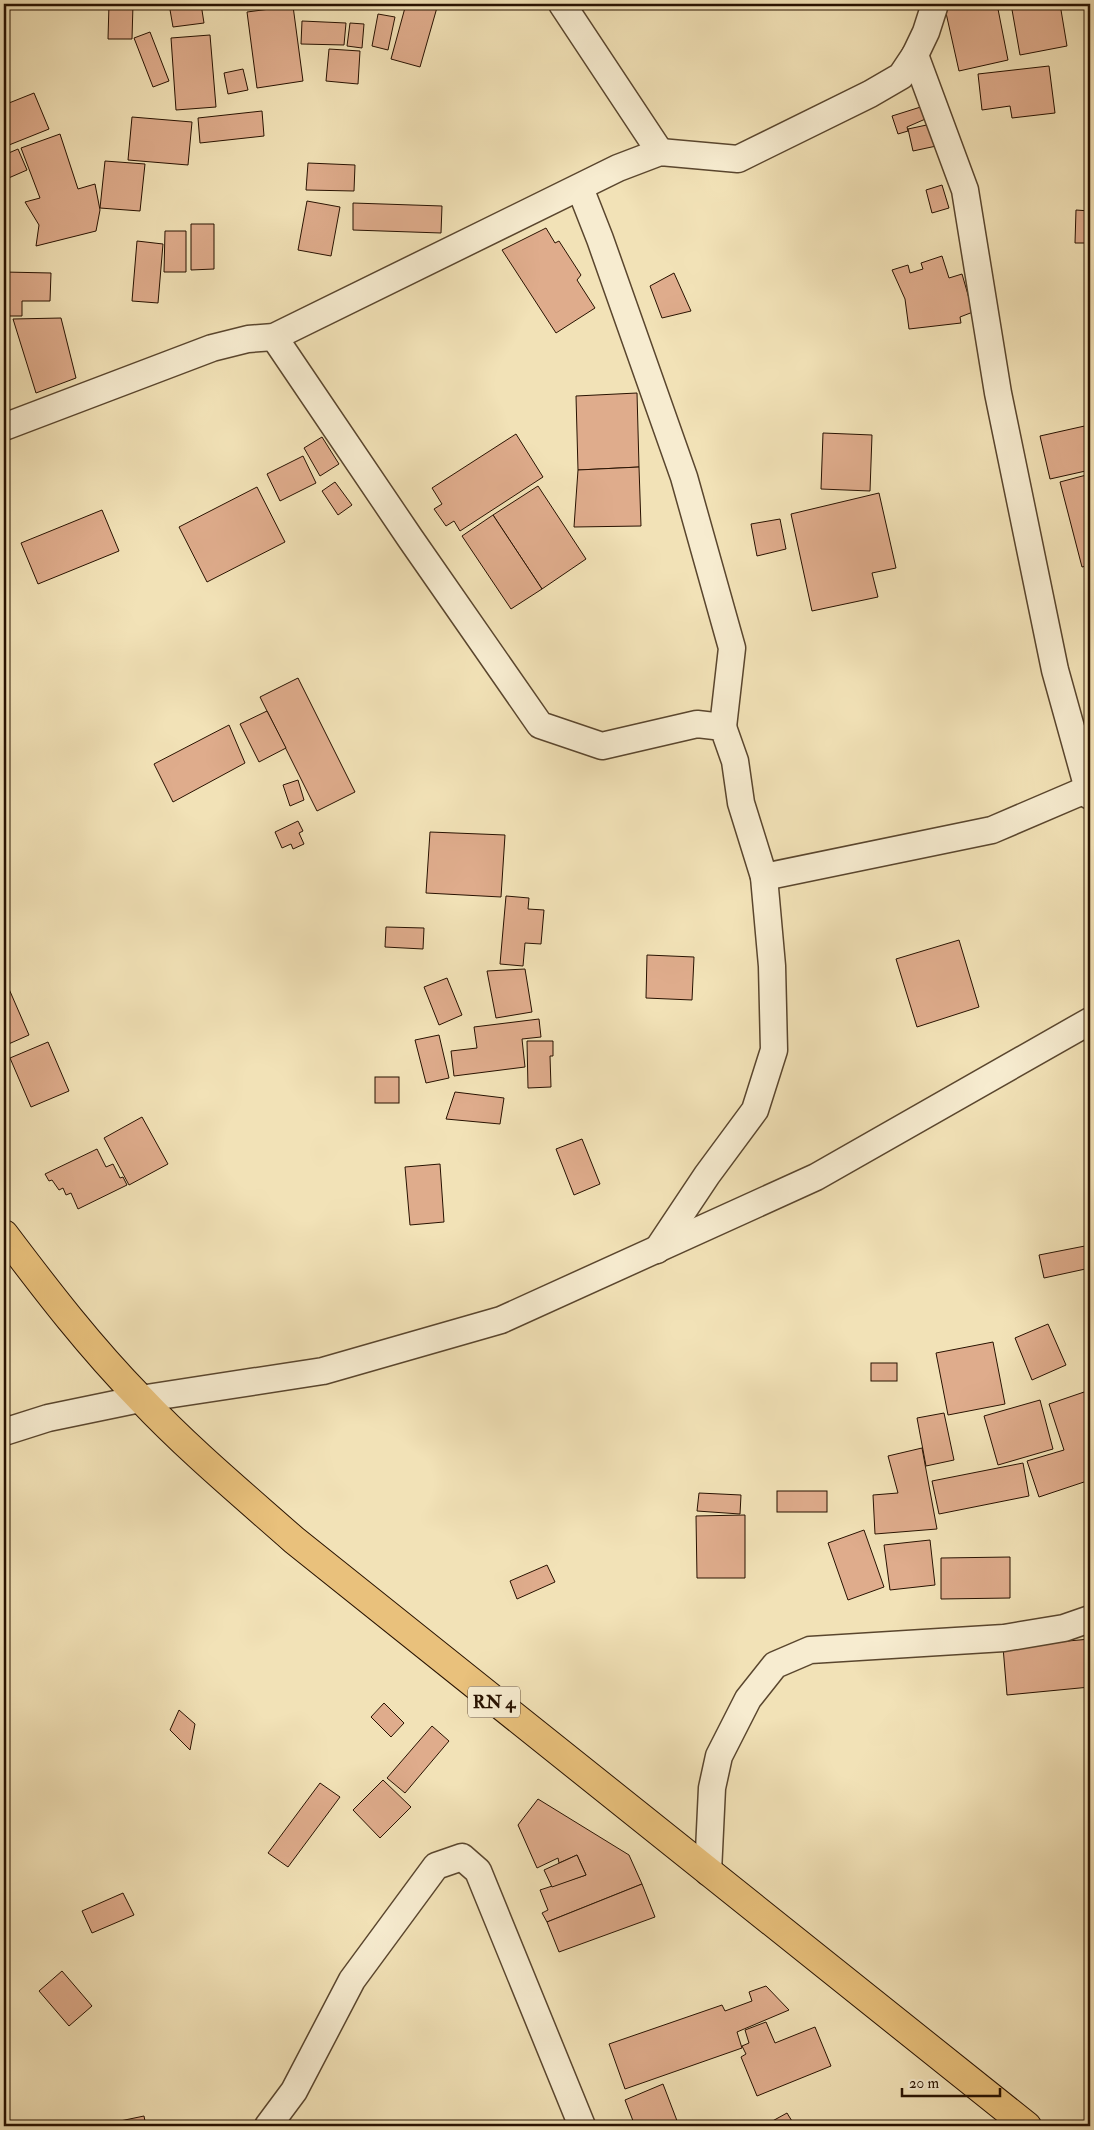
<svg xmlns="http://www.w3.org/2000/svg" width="1094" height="2130" font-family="'IM FELL Double Pica',serif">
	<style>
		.building { fill: #dfac8c; stroke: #281201 }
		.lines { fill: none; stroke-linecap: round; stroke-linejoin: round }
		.street-casing { stroke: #5a462e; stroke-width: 29 }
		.primary-casing { stroke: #281201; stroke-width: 30 }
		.street { stroke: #f7ecd0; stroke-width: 26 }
		.primary { stroke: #e9c17c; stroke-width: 28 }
		.labels { text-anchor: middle; stroke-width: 5; stroke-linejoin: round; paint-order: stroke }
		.shield { fill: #f7ecd0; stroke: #66533f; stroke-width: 1 }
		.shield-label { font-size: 18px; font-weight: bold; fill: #281201 }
	</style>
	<rect width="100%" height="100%" fill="#f2e2b7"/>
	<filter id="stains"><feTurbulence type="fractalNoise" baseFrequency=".004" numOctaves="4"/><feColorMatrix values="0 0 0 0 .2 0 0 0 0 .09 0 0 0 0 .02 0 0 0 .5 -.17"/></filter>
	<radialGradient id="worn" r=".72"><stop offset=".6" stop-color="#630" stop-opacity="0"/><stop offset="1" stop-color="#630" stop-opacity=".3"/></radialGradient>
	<!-- building -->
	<g class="building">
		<polygon points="109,4 133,4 132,39 108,39"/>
		<polygon points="169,4 201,4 204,23 173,27"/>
		<polygon points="406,4 438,4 420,67 391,59"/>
		<polygon points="944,4 997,4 1008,60 959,71"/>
		<polygon points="1011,4 1060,4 1067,46 1020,55"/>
		<polygon points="293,6 303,81 257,88 247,12"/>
		<polygon points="378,14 395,17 388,50 372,46"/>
		<polygon points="302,21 346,23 344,45 301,44"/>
		<polygon points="350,23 364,24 362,48 347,46"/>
		<polygon points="150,32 169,81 153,87 134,38"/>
		<polygon points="210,35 216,107 176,110 171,38"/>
		<polygon points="329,49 360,51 358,84 326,81"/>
		<polygon points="1049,66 1055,113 1012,118 1010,106 982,110 978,74"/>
		<polygon points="243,69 248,90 228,94 224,73"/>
		<polygon points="34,93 49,129 4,147 4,105"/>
		<polygon points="927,105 930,117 907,127 908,131 898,134 892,116"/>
		<polygon points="262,111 264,136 200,143 198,118"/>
		<polygon points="132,117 192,122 188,165 128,160"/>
		<polygon points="936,123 941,145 913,151 908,129"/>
		<polygon points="60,134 78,189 95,184 100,210 96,231 36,246 39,225 25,202 40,198 21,148"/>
		<polygon points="18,149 27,170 4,180 4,155"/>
		<polygon points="105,161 145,164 140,211 100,208"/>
		<polygon points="308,163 355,165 354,191 306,190"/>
		<polygon points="942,185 949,208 932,213 926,190"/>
		<polygon points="307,201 340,207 331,256 298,250"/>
		<polygon points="353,203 442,206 441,233 353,230"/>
		<polygon points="1076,210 1090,211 1090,243 1075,243"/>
		<polygon points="191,224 214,224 214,269 191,270"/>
		<polygon points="546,228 555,243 559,241 581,275 577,280 595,308 556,333 502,250"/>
		<polygon points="165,231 186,231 186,272 164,272"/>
		<polygon points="137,241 163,244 158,303 132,301"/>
		<polygon points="942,256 949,278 962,274 973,312 960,317 961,323 909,329 905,299 892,270 908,265 910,273 923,269 921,263"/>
		<polygon points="4,272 51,273 50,301 22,301 22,316 4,316"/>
		<polygon points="674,273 691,311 662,318 650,286"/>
		<polygon points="61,318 76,378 36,393 13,319"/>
		<polygon points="637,393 639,467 578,470 576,396"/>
		<polygon points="1089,425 1090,470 1050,479 1040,436"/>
		<polygon points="823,433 872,435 870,491 821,489"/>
		<polygon points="516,434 543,477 460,531 454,521 446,526 434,509 442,504 432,488"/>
		<polygon points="322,437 339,464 320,476 304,448"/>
		<polygon points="303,456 316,483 280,501 267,474"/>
		<polygon points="639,467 641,526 574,527 578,470"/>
		<polygon points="1090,474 1090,565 1082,567 1060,482"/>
		<polygon points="335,482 352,505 338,515 322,491"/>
		<polygon points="538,486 586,559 542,589 493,515"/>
		<polygon points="257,487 285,542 207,582 179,527"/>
		<polygon points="879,493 896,568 872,573 878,597 812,611 791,514"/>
		<polygon points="102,510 119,551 38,584 21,543"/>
		<polygon points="493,515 542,589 511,609 462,536"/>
		<polygon points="780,519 786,549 757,556 751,524"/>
		<polygon points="298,678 355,792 317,811 260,697"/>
		<polygon points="267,711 286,748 259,762 240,724"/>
		<polygon points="229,725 245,763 173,802 154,764"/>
		<polygon points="298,780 304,800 290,806 283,785"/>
		<polygon points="298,821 303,831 299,833 304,844 293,849 291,844 282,848 275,832"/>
		<polygon points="430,832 505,835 501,897 426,893"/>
		<polygon points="506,896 529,898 528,909 544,910 541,944 525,943 523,966 500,964"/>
		<polygon points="4,913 9,925 4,927"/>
		<polygon points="386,927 424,928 423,949 385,947"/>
		<polygon points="959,940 979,1007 917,1027 896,959"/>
		<polygon points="647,955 694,957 692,1000 646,998"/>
		<polygon points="525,969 532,1012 496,1018 487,971"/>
		<polygon points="447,978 462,1015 439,1025 424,987"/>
		<polygon points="9,989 29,1035 4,1046 4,991"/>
		<polygon points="539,1019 541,1037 522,1039 525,1067 454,1076 451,1051 477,1048 474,1027"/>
		<polygon points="439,1035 449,1078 426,1083 415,1040"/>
		<polygon points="527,1041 553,1041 553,1056 550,1056 551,1087 528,1088"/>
		<polygon points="48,1042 69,1091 31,1107 10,1058"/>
		<rect x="375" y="1077" width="24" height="26"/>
		<polygon points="455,1092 504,1098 500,1124 446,1119"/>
		<polygon points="142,1117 168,1164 129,1185 104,1138"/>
		<polygon points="582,1139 600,1184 574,1195 556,1149"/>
		<polygon points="97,1149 106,1167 113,1164 120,1178 123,1177 127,1185 78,1209 71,1193 66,1195 63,1188 59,1190 52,1180 49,1181 45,1174"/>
		<polygon points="440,1164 444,1222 410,1225 405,1167"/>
		<polygon points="1090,1245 1090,1268 1044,1278 1039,1255"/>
		<polygon points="1048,1324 1066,1365 1032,1380 1015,1338"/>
		<polygon points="993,1342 1005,1404 948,1415 936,1353"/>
		<rect x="871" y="1363" width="26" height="18"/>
		<polygon points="1090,1390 1090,1480 1039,1497 1027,1461 1064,1450 1049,1404"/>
		<polygon points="1040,1400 1053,1449 998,1465 984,1416"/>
		<polygon points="944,1413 954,1460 926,1466 917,1418"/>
		<polygon points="922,1448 937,1529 875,1534 873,1495 898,1493 888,1456"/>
		<polygon points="1023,1463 1029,1496 939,1514 932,1481"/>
		<rect x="777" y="1491" width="50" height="21"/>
		<polygon points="699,1493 741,1495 740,1514 697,1511"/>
		<polygon points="745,1515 745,1578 697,1578 696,1516"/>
		<polygon points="864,1530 884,1587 848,1600 828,1543"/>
		<polygon points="930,1540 935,1585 890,1590 884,1545"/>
		<polygon points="1010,1557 1010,1598 941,1599 941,1558"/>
		<polygon points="547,1565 555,1582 517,1599 510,1581"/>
		<polygon points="1090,1639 1090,1687 1007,1695 1003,1647"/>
		<polygon points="384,1703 404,1723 391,1737 371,1717"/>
		<polygon points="179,1710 195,1724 190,1750 170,1730"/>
		<polygon points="432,1726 449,1741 405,1793 387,1778"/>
		<polygon points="383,1780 411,1807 380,1838 353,1810"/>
		<polygon points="320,1783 340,1797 288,1867 268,1853"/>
		<polygon points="538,1799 629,1855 642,1884 547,1922 542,1913 548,1910 540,1890 586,1875 577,1855 559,1863 558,1858 537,1868 518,1825"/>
		<polygon points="577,1855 586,1875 552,1887 544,1870"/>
		<polygon points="642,1884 655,1917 559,1952 547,1922"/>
		<polygon points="123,1893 134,1915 92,1933 82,1911"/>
		<polygon points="62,1971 92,2006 69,2026 39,1991"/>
		<polygon points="766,1986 789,2010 737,2032 742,2048 625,2089 609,2044 722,2005 725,2011 752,2001 749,1992"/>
		<polygon points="766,2022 775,2043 815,2027 831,2066 757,2096 741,2057 746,2054 742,2046 749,2043 745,2030"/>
		<polygon points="663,2084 679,2126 635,2126 625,2100"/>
		<polygon points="787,2113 795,2126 768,2126 767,2124"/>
		<polygon points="144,2116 146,2126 96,2126"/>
	</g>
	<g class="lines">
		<defs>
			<g id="street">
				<polyline points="562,4 660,152"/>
				<polyline points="915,55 965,190 998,393 1055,670 1090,796"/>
				<polyline points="580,188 600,239 684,477 732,648 723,727"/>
				<polyline points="274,337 410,538 540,725 602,746 697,724 723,727 735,761 741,803 764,877 772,966 774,1050 755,1110 707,1175 657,1250"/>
				<polyline points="4,427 212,348 248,339 274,337 618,168 660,152 738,159 870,94 901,76 915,55 926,32 935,4"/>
				<polyline points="764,877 992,830 1090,788"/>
				<polyline points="4,1432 48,1418 140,1399 323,1371 501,1320 816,1177 1090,1021"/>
				<polyline points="708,1872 712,1788 719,1756 748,1699 775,1665 810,1650 1004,1638 1064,1628 1090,1619"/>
				<polyline points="268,2126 294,2091 352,1980 436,1866 462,1857 478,1871 582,2126"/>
			</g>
			<path id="primary" d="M4 1234C47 1291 90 1347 140 1398 188 1449 242 1494 294 1540L1027 2126"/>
		</defs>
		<!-- street casing -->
		<use href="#street" class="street-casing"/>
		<!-- primary casing -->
		<use href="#primary" class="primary-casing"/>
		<!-- street -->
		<use href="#street" class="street"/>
		<!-- primary -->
		<use href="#primary" class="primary"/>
	</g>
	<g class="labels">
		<!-- shield labels -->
		<rect class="shield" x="468" y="1686.5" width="52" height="31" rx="4"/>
		<g class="shield-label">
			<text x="494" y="1708">RN 4</text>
		</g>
	</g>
	<!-- margin -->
	<rect width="1094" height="2130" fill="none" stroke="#f2e2b7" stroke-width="20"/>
	<rect x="5" y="5" width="1084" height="2120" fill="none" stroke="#281201" stroke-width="2.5"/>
	<rect x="10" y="10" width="1074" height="2110" fill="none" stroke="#281201"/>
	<!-- scale -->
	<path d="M902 2088v8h98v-8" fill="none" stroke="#281201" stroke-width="2.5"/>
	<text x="909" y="2088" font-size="15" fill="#281201" stroke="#f7ecd0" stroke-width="4" paint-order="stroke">20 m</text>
	<rect width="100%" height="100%" filter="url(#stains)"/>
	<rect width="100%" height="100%" fill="url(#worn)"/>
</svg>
